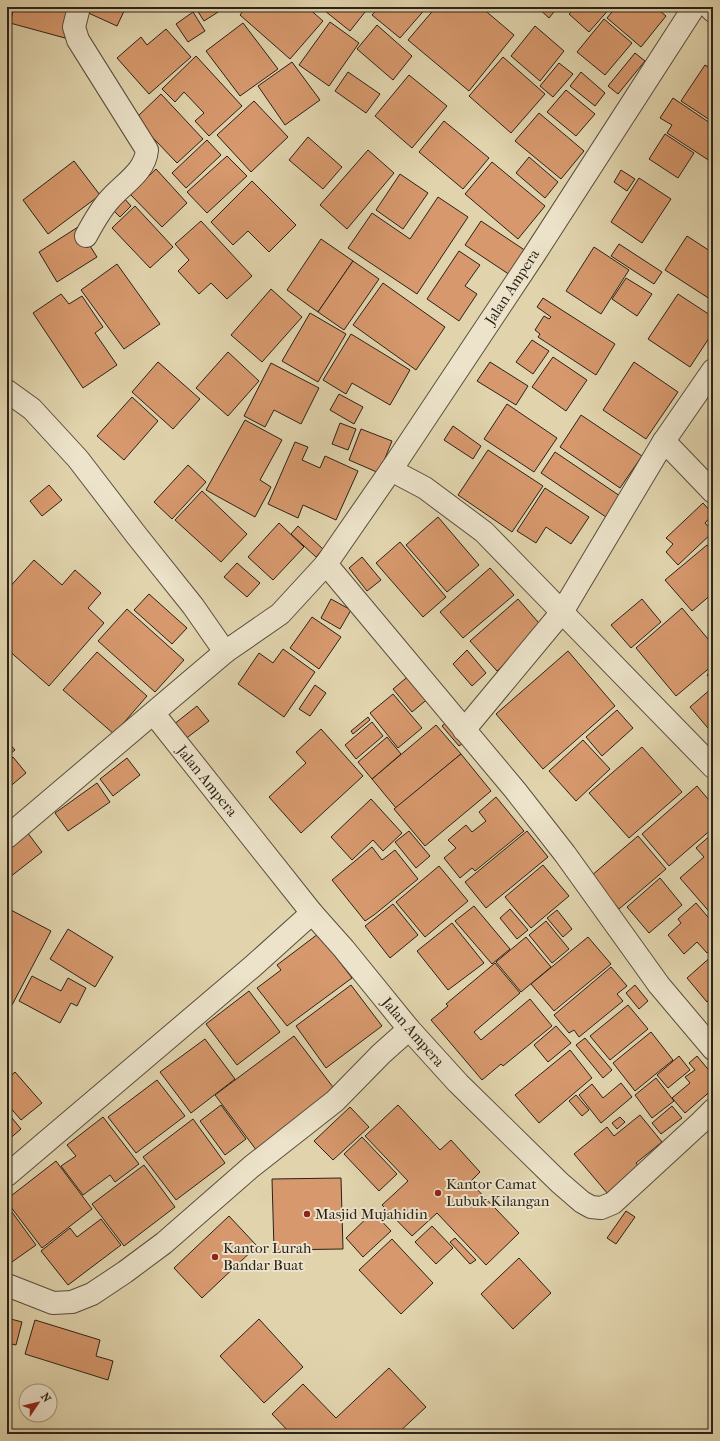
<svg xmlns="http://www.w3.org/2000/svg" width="720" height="1441" font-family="'IM FELL French Canon',serif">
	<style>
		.building { fill: #d6986c; stroke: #2a2219 }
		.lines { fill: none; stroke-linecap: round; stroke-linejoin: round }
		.minor-casing { stroke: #584e3e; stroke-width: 24 }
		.minor { stroke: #ece3ca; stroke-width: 22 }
		.poi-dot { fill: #8f2418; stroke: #ece3ca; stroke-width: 1.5 }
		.labels { text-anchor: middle; stroke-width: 4; stroke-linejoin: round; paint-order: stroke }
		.street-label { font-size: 15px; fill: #2a2219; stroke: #ece3ca }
		.poi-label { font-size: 15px; fill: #2a2219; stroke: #ece3ca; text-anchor: start }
	</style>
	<rect width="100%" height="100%" fill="#e1d4ad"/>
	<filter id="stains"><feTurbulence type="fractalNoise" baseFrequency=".005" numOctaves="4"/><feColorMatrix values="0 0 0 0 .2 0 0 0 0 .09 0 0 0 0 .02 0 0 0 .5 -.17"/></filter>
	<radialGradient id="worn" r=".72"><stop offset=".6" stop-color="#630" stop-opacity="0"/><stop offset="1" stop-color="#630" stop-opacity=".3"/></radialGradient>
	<!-- building -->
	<g class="building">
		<polygon points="14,7 74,7 65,38 10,23"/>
		<polygon points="86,7 126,7 117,26 84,11"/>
		<polygon points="195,7 226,7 204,21"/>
		<polygon points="246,7 307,7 323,21 290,59 240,15"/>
		<polygon points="320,7 369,7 350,31"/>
		<polygon points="379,7 427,7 400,38 372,15"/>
		<polygon points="436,7 481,7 514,35 469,91 408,40"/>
		<polygon points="537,7 558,7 549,18"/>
		<polygon points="576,7 611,7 589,32 569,14"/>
		<polygon points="616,7 655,7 666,16 641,47 607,18"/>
		<polygon points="193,12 205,31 188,42 176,24"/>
		<polygon points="604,19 632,43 605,75 577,52"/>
		<polygon points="330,22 359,43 329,86 299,65"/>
		<polygon points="243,23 278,69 240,96 206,51"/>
		<polygon points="377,25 412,56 393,80 357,49"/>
		<polygon points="535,26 564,51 540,81 511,56"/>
		<polygon points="166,29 191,57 149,94 117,58 141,37 147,45"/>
		<polygon points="635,53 645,61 618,94 608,86"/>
		<polygon points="196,56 242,106 209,136 195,121 204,113 184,92 175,102 162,89"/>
		<polygon points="503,57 545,94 511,133 469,96"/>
		<polygon points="292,62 320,100 285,125 258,86"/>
		<polygon points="559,63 573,74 553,97 540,86"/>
		<polygon points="705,65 713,70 713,122 681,101"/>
		<polygon points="348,72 380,94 366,113 335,91"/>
		<polygon points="581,72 605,93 595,106 570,86"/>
		<polygon points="409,75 447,106 412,148 375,116"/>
		<polygon points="566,90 595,114 576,136 547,112"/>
		<polygon points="161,94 203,139 177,163 135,119"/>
		<polygon points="673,98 713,125 713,163 667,133 672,125 660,118"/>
		<polygon points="254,101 288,137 251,172 217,135"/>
		<polygon points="539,113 584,151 561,179 515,141"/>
		<polygon points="444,121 489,158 463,189 419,152"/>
		<polygon points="665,134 694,153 678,178 649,159"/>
		<polygon points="308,137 342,167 323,189 289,160"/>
		<polygon points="207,140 221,155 186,188 172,173"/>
		<polygon points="368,150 394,173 347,229 320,205"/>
		<polygon points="227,156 247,176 207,213 187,192"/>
		<polygon points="529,157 558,182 545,198 516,173"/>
		<polygon points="74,161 100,195 48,234 23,200"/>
		<polygon points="492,162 545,206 518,239 465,194"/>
		<polygon points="156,169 187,203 162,227 130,194"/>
		<polygon points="621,170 635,179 627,191 614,182"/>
		<polygon points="400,174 428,193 403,229 376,210"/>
		<polygon points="639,178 671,199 642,243 611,222"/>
		<polygon points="252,181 296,225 269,252 248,231 233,245 211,222"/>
		<polygon points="123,197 131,206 120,217 111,208"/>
		<polygon points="438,197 468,217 417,294 348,248 372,213 410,239"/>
		<polygon points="135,206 173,247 150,268 112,228"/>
		<polygon points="201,221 252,276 227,299 211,283 199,294 178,271 189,260 175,244"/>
		<polygon points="481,221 526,251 510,275 465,245"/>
		<polygon points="78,227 97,257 57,282 39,252"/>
		<polygon points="687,236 713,253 713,301 665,270"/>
		<polygon points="321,239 353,261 318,312 287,290"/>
		<polygon points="619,244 662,272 654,284 611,256"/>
		<polygon points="594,247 629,270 601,314 566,291"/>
		<polygon points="459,251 480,265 465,286 477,294 459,321 427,299"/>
		<polygon points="353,261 379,279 344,330 318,312"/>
		<polygon points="117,264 160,324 124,349 81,290"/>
		<polygon points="626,278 652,294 637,316 612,299"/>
		<polygon points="383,283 445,327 416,370 353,325"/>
		<polygon points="271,289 302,317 262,362 231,335"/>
		<polygon points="61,294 69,304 82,296 103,327 95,333 117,365 83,388 33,313"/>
		<polygon points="678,294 713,317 713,332 690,367 648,339"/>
		<polygon points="543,298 615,344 596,375 538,337 540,334 535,330 544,316 549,319 551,317 537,307"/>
		<polygon points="310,313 346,334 318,382 282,361"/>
		<polygon points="351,334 410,370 390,405 352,383 346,394 323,380"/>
		<polygon points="532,340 549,351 533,374 516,362"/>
		<polygon points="228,352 259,381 228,416 196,388"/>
		<polygon points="553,357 587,380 566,411 532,387"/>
		<polygon points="158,362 200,399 173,429 132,392"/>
		<polygon points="490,362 528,386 516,405 477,381"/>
		<polygon points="634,362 678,392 646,439 603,410"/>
		<polygon points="271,363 319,388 301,424 274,410 265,427 244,416"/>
		<polygon points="339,394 363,407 354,424 330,410"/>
		<polygon points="132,397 158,421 124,460 97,436"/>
		<polygon points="507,404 557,438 534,472 484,439"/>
		<polygon points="581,415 642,456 620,488 560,447"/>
		<polygon points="245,420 282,440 260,480 271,487 255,517 206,490"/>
		<polygon points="340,423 356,429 348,450 332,444"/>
		<polygon points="453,426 481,446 473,459 444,440"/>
		<polygon points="361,429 392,441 379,473 349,460"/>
		<polygon points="295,442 308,447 302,460 320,468 325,456 358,471 336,520 303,505 298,518 268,504"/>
		<polygon points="488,450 543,486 512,532 458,495"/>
		<polygon points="555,452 620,496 606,517 541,473"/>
		<polygon points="188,465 206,482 172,519 154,502"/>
		<polygon points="49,485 62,500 42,516 30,501"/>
		<polygon points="545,488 589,517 571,544 546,527 536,543 517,531"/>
		<polygon points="202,491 247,534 221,562 175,520"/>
		<polygon points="703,503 713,514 705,523 713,532 678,565 666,552 673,544 666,538"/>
		<polygon points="438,517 479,565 447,592 406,545"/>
		<polygon points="279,523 304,547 273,580 248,557"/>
		<polygon points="298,526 323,549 316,557 291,534"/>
		<polygon points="400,542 446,597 423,617 376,563"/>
		<polygon points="707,545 713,552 713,593 692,611 665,580"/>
		<polygon points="362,557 381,580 367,591 349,568"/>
		<polygon points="34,560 62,585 75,570 101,593 88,608 104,623 49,686 7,649 7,590"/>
		<polygon points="237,563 260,583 247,597 224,577"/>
		<polygon points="490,568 514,595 463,638 440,612"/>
		<polygon points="149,594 187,628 172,644 134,610"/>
		<polygon points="331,599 351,610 340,629 321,618"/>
		<polygon points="518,599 545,630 497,671 470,641"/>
		<polygon points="642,599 661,622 631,648 611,625"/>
		<polygon points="682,608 713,645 713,665 676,696 636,648"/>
		<polygon points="127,609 184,660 155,692 98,641"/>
		<polygon points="312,617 341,637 319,669 290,648"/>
		<polygon points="283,649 315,672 284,717 238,684 259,653 273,663"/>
		<polygon points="467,650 486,673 472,686 453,664"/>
		<polygon points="568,651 615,706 543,769 496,714"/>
		<polygon points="97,652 147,696 114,734 63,690"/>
		<polygon points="713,670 713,682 707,675"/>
		<polygon points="411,674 430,697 412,712 393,689"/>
		<polygon points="315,685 326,693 310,716 299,709"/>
		<polygon points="712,688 713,689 713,734 690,707"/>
		<polygon points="393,694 422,728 398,748 370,713"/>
		<polygon points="197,706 209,721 184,740 173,725"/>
		<polygon points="617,710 633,728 602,756 586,737"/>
		<polygon points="368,717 370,720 353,734 351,731"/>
		<polygon points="451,719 468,739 459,746 442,726"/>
		<polygon points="372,722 383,736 356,759 345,745"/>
		<polygon points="436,725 461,754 396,808 372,779"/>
		<polygon points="321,729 363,776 301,833 269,797 306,763 296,752"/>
		<polygon points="387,737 401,754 372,779 358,762"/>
		<polygon points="583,740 610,769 576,801 549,771"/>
		<polygon points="7,741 15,750 7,756"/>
		<polygon points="642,747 682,792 629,838 589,793"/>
		<polygon points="461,754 491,791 425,846 394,809"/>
		<polygon points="13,757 26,773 7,789 7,762"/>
		<polygon points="127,758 140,775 113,796 100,779"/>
		<polygon points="97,783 110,802 68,831 55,813"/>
		<polygon points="697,786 713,805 713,828 669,866 642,834"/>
		<polygon points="496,797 524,831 475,871 472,868 460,878 444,858 456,848 448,840 466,825 472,832 486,821 479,812"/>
		<polygon points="371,799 402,833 383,851 373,840 352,860 331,837"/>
		<polygon points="409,831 430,856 416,868 395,842"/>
		<polygon points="527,831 548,857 486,908 465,882"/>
		<polygon points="27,832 42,852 10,877 7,874 7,848"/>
		<polygon points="713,833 713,916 680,878 704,857 696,848"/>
		<polygon points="638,836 666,869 619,909 591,876"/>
		<polygon points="372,847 382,860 395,850 418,879 374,915 365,921 332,880"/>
		<polygon points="543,865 569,896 531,928 505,897"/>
		<polygon points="439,866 468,901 425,937 396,902"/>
		<polygon points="660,878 682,905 649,933 627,907"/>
		<polygon points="696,903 713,923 713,948 707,953 697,942 684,954 668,935 681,923 678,919"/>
		<polygon points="393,904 418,935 390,958 365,926"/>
		<polygon points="474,906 510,949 492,964 455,921"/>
		<polygon points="7,908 51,931 12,1005 7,1003"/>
		<polygon points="510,909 528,930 517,939 500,918"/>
		<polygon points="557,910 572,929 563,937 547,918"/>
		<polygon points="546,921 569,949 552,963 529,935"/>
		<polygon points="452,923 484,963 448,990 417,951"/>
		<polygon points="68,929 113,957 95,987 50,959"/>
		<polygon points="318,934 352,978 287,1026 257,988 281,970 277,965"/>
		<polygon points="526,937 551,967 521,992 496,962"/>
		<polygon points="588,937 611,964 554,1011 531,984"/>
		<polygon points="713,955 713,996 707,1002 687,978"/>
		<polygon points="495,963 520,993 474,1032 481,1040 530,999 552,1026 503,1066 501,1064 482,1080 431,1020 448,1006 446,1004"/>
		<polygon points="611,967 627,986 617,994 623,1001 579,1037 574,1030 569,1033 554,1015"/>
		<polygon points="32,976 61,991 68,978 86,988 77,1006 71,1003 60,1023 19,1001"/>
		<polygon points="351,985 382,1026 326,1068 296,1026"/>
		<polygon points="635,985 648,1001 639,1009 626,993"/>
		<polygon points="249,991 280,1032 237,1065 206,1024"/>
		<polygon points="628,1005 648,1029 610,1060 590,1036"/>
		<polygon points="556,1026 571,1043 548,1062 534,1045"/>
		<polygon points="651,1032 673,1060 635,1091 613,1063"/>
		<polygon points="294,1036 336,1091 257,1151 215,1095"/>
		<polygon points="585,1038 612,1070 603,1078 576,1045"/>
		<polygon points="205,1039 235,1079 191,1113 160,1072"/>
		<polygon points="570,1050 592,1078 539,1123 515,1095"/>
		<polygon points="679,1056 690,1070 668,1088 657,1075"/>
		<polygon points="697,1056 712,1074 708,1078 713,1084 713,1089 685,1113 672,1098 690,1083 685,1077 695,1070 689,1063"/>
		<polygon points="15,1072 42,1103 21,1120 7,1104 7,1079"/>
		<polygon points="656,1078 674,1101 652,1118 635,1095"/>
		<polygon points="157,1080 185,1116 136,1153 108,1117"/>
		<polygon points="621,1083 632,1097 601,1123 579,1095 592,1084 603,1098"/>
		<polygon points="576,1095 589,1110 582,1116 569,1101"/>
		<polygon points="221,1105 246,1139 225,1155 200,1121"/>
		<polygon points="398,1105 440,1150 451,1140 480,1172 470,1182 519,1233 486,1265 437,1213 412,1236 382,1205 408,1181 365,1136"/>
		<polygon points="672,1106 682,1118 661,1134 652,1123"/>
		<polygon points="350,1107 369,1127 333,1160 314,1141"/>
		<polygon points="7,1112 21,1129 7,1141"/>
		<polygon points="640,1115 662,1142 636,1163 640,1168 608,1194 574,1154 607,1127 614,1136"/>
		<polygon points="103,1117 139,1164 115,1182 110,1175 83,1195 61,1166 76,1156 67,1145"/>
		<polygon points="620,1117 625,1122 617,1129 612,1123"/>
		<polygon points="193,1119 225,1163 176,1200 143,1157"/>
		<polygon points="362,1137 397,1174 379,1191 344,1154"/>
		<polygon points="56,1161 92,1209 42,1248 7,1202 7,1199"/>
		<polygon points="144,1165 175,1207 124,1246 92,1204"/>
		<polygon points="341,1178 343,1249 274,1250 272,1179"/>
		<polygon points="9,1208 36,1245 9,1264 7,1262 7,1209"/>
		<polygon points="626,1211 635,1217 616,1244 607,1238"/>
		<polygon points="373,1212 391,1231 363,1257 346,1238"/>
		<polygon points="229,1216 257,1246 202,1298 174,1268"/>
		<polygon points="101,1219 121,1245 68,1285 41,1251 70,1228 77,1237"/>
		<polygon points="432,1226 453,1248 436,1264 415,1242"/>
		<polygon points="455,1238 476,1260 470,1264 450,1242"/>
		<polygon points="392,1239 433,1283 401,1314 359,1270"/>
		<polygon points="519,1258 551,1293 513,1329 481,1294"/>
		<polygon points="7,1318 22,1322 16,1345 7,1343"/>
		<polygon points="259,1319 303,1367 264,1403 220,1356"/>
		<polygon points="35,1320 100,1340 96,1356 113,1361 108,1380 25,1354"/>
		<polygon points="389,1368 426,1407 397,1434 291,1434 272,1414 303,1384 336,1418"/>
	</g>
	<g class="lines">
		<defs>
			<g id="minor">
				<path d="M79 7 74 27 78 40 147 150C145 172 124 183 110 199 100 210 93 223 86 236"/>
				<polyline points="709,7 713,11"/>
				<polyline points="7,391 32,409 78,459 137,536 193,606 225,652"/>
				<polyline points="664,441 713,492"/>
				<polyline points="391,470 425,488 484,532 713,767"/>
				<polyline points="326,564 515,790 565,854 659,985 713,1049"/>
				<polyline points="154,714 312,913 344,949 409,1029 458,1083 560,1183 582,1202 591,1207 601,1208 613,1203 701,1122 713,1110"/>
				<polyline points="464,730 562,612 664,441 713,370"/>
				<polyline points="7,837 225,652 280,614 326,564 391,470 534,255 694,7"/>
				<polyline points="7,1175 252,967 312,913"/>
				<polyline points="7,1285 53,1303 72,1302 92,1294 125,1272 164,1243 251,1167 335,1101 381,1054 409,1029"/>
			</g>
		</defs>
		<!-- minor casing -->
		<use href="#minor" class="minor-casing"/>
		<!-- minor -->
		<use href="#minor" class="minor"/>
	</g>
	<!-- markers -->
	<g class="poi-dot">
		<circle cx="438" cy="1193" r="4"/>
		<circle cx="307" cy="1214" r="4"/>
		<circle cx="215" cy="1257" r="4"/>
	</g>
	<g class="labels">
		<!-- street labels -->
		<g class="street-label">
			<text transform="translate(512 287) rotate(-57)" y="5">Jalan Ampera</text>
			<text transform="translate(207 781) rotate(51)" y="5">Jalan Ampera</text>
			<text transform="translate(413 1032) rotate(49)" y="5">Jalan Ampera</text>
		</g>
		<!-- poi labels -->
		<g class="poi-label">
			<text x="446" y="1189">Kantor Camat<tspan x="446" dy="17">Lubuk Kilangan</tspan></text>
			<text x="315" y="1219">Masjid Mujahidin</text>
			<text x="223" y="1253">Kantor Lurah<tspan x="223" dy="17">Bandar Buat</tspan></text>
		</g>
	</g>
	<!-- margin -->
	<rect width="720" height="1441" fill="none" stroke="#e1d4ad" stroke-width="24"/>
	<rect x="8" y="8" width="704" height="1425" fill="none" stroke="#2a2219" stroke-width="2"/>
	<rect x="12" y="12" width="696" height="1417" fill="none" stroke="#2a2219"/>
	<!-- north arrow -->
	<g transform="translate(38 1403) rotate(55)"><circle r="19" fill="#ece3ca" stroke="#9e9683"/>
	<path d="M0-3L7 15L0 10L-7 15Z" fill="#8f2418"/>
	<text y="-6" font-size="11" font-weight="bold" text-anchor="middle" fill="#2a2219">N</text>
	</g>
	<rect width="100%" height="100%" filter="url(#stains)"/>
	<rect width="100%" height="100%" fill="url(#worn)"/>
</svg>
